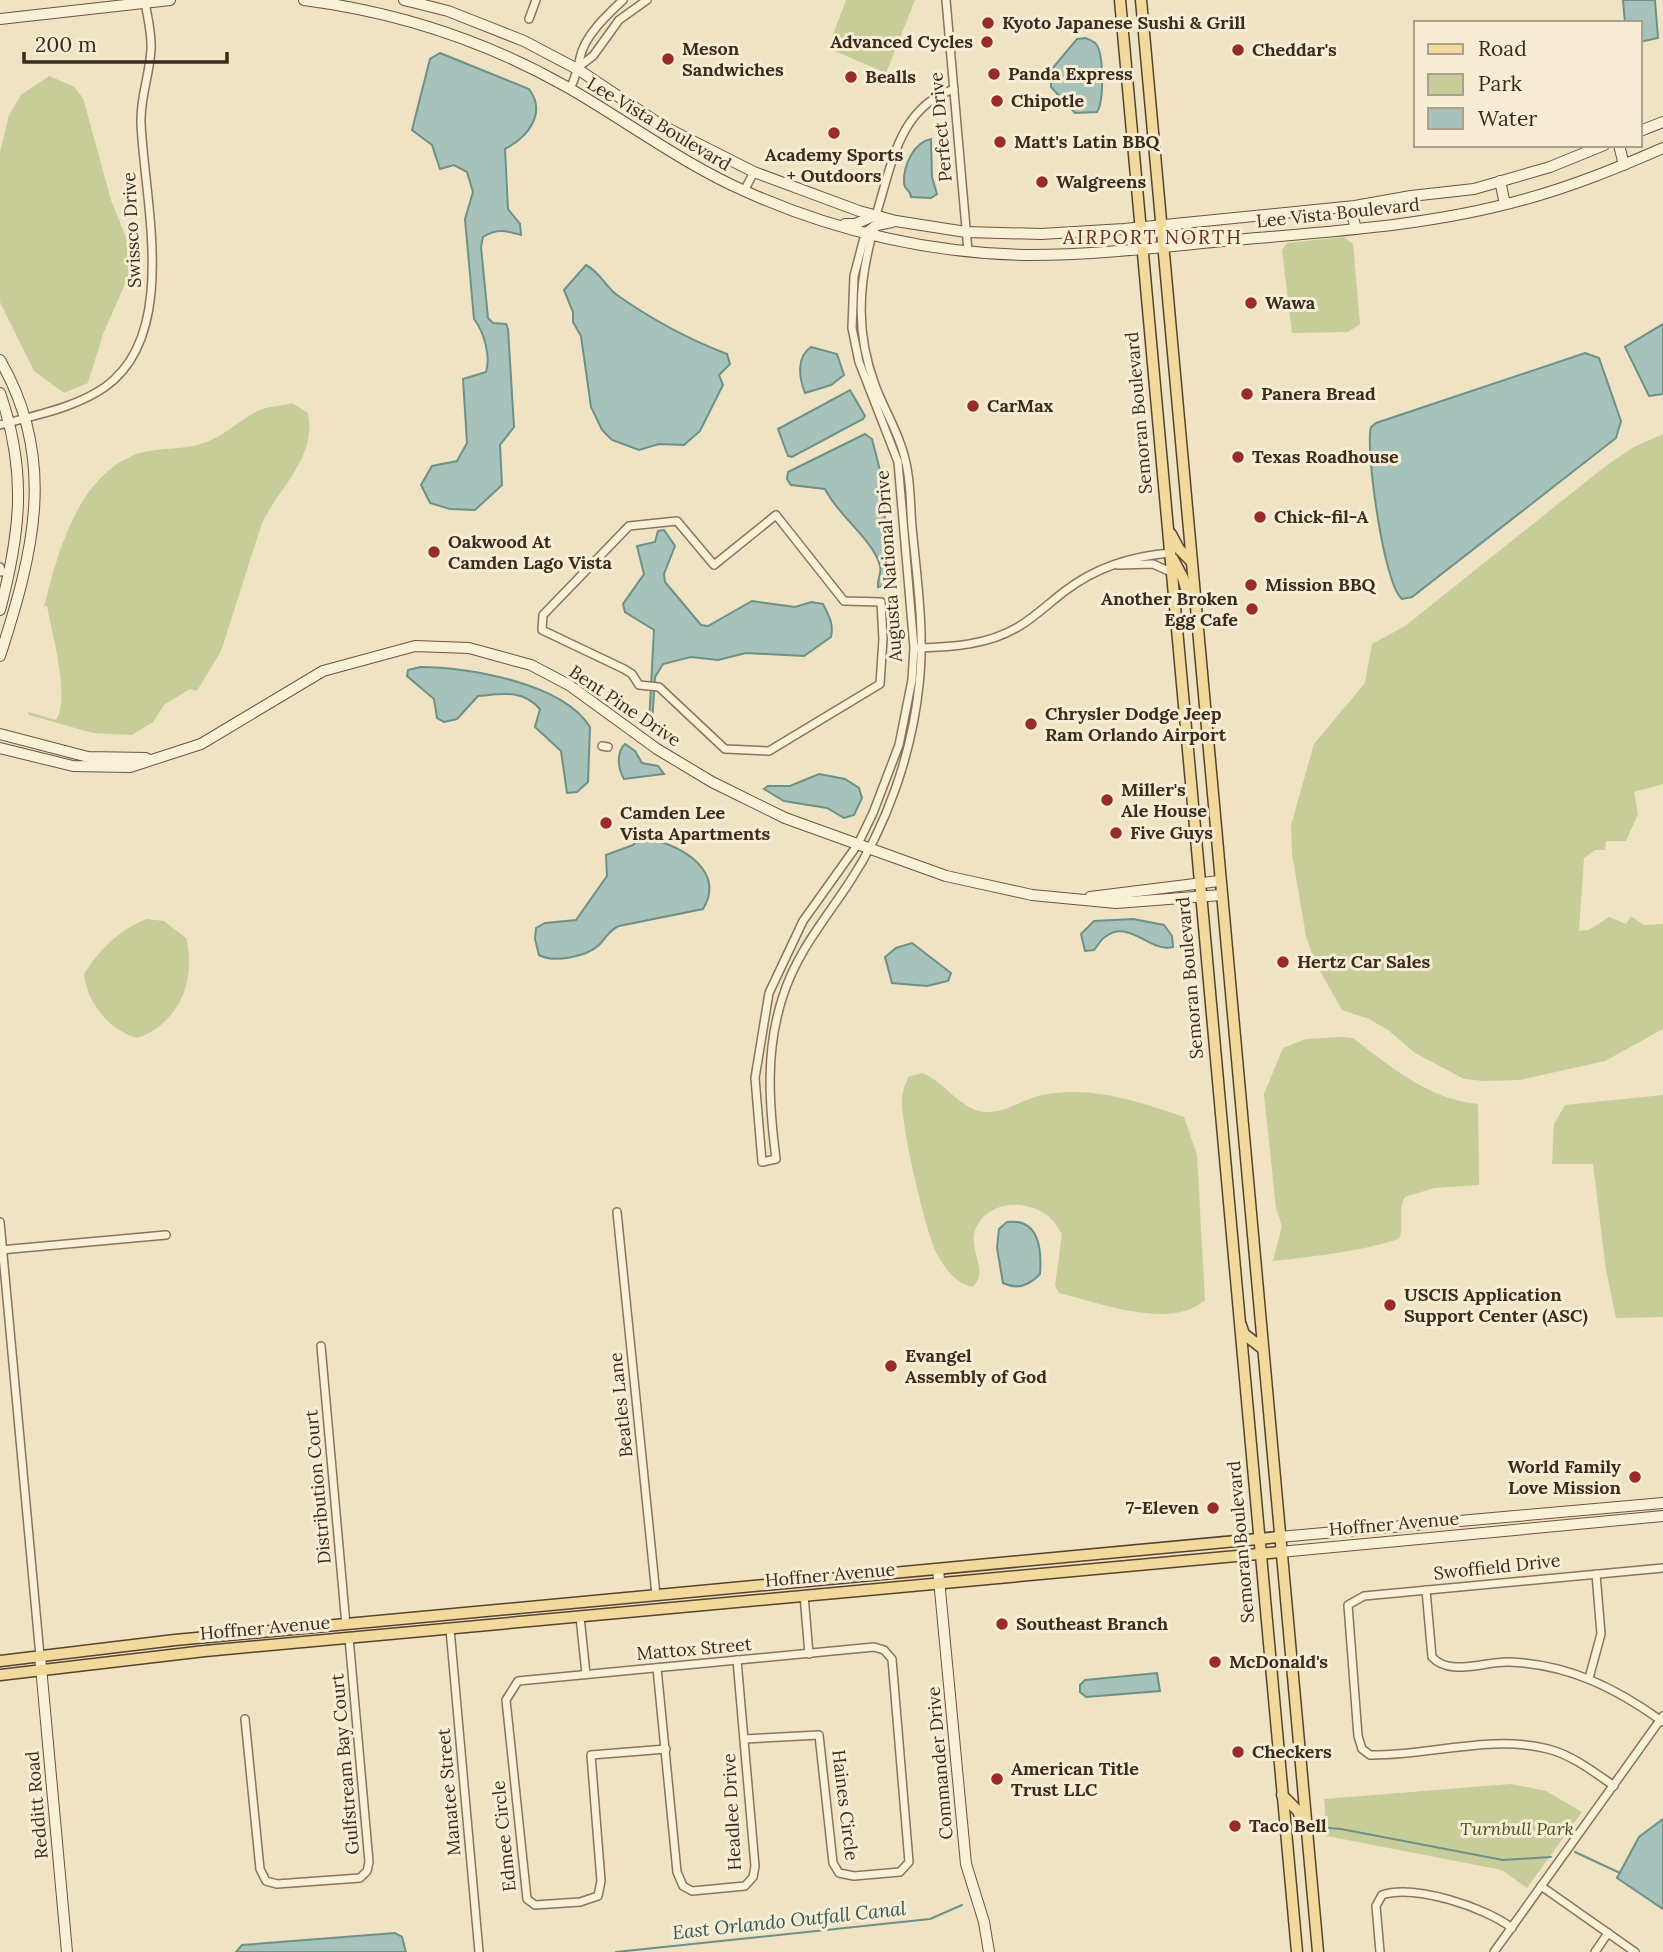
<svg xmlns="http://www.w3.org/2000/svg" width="1663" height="1952" font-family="Lora,serif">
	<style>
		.green { fill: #c6cd98 }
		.water { fill: #a6c2ba; stroke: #6d9088; stroke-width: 2 }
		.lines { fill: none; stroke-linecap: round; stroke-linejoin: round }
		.stream { stroke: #6d9088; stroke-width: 2 }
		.street-casing { stroke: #8a745a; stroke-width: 10 }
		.secondary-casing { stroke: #6b553d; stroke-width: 12 }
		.primary-casing { stroke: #57422e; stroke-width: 13 }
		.street { stroke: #f9f0d8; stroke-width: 7 }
		.secondary { stroke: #f9f0d8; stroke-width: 10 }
		.primary { stroke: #f2d99c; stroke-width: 10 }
		.poi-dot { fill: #992b2a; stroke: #f6edd4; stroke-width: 2.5 }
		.labels { text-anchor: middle; stroke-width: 6; stroke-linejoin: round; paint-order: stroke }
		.poi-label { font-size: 18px; font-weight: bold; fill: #392c1e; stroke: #f6edd4; text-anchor: start }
		.street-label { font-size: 18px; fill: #392c1e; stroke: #f6edd4 }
		.park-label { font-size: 18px; font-style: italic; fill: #495625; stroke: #f6edd4 }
		.neighbourhood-label { font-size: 19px; letter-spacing: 2px; fill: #662e1d; stroke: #f6edd4 }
		.water-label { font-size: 19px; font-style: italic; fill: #2e5957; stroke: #f6edd4 }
	</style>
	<rect width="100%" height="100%" fill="#efe3c4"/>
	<!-- green -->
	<g class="green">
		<polygon points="846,0 915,0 886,73 828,48"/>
		<polygon points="49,76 73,86 83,98 111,200 129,245 132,268 103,334 88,383 64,393 34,371 0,302 0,152 9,115 21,95"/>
		<polygon points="1344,237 1353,244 1360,324 1348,332 1292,333 1282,250 1287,243"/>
		<path d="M292 403 308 413C317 457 280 486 262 523L221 651 197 691 190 689 164 705 153 722 132 735 93 733 29 715 28 712 56 720C70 698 53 637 48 611L47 606 44 607C58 552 78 473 140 453 161 447 184 450 204 443 228 434 240 419 260 410 269 406 282 406 292 403Z"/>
		<polygon points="1663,434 1663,784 1634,792 1638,814 1626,841 1606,841 1605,850 1595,850 1584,858 1579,931 1589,930 1609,917 1626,924 1631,916 1644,925 1663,924 1663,1029 1605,1061 1520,1080 1484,1081 1464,1079 1415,1053 1388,1030 1369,1019 1342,1010 1314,960 1306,936 1292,854 1291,825 1314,744 1365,683 1372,644 1405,626 1607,465 1634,447"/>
		<path d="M147 919 164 921 186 938C197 979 179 1024 137 1038 109 1030 87 1003 84 974 99 950 120 929 147 919Z"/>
		<path d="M1341 1037 1353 1038C1391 1067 1428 1099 1478 1104L1479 1185 1434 1188 1405 1197C1397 1209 1405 1224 1399 1239 1358 1252 1316 1256 1273 1261L1282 1226 1276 1208 1264 1094 1283 1048 1306 1039Z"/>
		<path d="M922 1073C944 1081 962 1112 986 1112 1007 1113 1022 1099 1042 1095 1089 1085 1139 1101 1184 1117L1197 1155 1205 1300C1171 1331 1097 1302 1059 1293L1055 1286 1062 1234C1053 1219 1047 1212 1030 1207 1008 1200 979 1209 974 1235 971 1253 988 1271 973 1287 957 1284 946 1270 938 1256 926 1235 900 1121 902 1098 902 1091 906 1084 908 1077Z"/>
		<polygon points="1663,1095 1663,1317 1616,1318 1606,1270 1593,1164 1552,1164 1554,1124 1565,1105"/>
		<polygon points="1511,1784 1546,1791 1582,1812 1527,1888 1502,1870 1327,1836 1324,1799"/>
	</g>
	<!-- water -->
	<g class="water">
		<polygon points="1623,0 1655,0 1658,38 1640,42 1640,23 1625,23"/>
		<path d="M1086 38C1089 40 1094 41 1096 44 1104 54 1104 102 1097 112L1075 113 1051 87V70L1077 39Z"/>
		<path d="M440 53 529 89C547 113 528 137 505 149L508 209 520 224 521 235C507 231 497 228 483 237L481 247 488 318 493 323 506 324 508 329 514 427 500 445 502 485 475 510 450 509 430 503 421 485 432 466 457 461 467 443 463 379 486 372C491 356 484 332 474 319L465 219 473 192 467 172 454 165 440 169 432 145 412 130 430 59Z"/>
		<path d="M931 139 932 177 937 194 931 198 911 197C910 188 905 192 904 183 903 166 914 142 931 139Z"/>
		<path d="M586 265C600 272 605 286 617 295 651 319 688 339 727 354L730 364 719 375 723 385 700 431 684 445 659 444 639 450 612 440 602 430 591 407 581 336 573 322V312L564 290Z"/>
		<polygon points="1663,324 1663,394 1649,396 1625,347"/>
		<path d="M811 347 837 354 844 375 831 385 805 393C799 378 796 357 811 347Z"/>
		<path d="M1585 353 1599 358 1621 421 1616 438 1412 597 1402 599C1384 586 1365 448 1371 427L1376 423Z"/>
		<polygon points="850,390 865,416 863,419 792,457 788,456 778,429"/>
		<path d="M865 434 872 439 882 478 889 577 886 585 878 587C877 580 882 573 880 566 874 540 838 516 825 489L791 485 787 479 788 472Z"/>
		<path d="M664 530 675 546 664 574 665 582 701 625 708 626 752 601 795 607 811 602 823 604C829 616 834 624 831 637L804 656 746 653 718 660 691 657 663 664 655 677 652 724 649 723 654 630 625 612 623 604 644 574 637 546 655 542 658 531Z"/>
		<path d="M420 667C468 667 563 683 590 727L588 782 577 792 567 793 561 751 535 727 540 709C522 689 503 694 478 696L457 719 444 722 437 718 434 699 407 676 408 670Z"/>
		<path d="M625 744 635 751 642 763 658 766 664 774 624 779C618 769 616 752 625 744Z"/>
		<polygon points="819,774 845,779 859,788 862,798 854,815 844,818 827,808 784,801 764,789 768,786 790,786"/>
		<path d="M644 834C653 834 656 840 664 843 692 853 723 876 703 909L619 926C609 930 606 938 599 945 586 957 554 963 539 955L535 939 536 928 545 923 576 920 607 876 606 855 633 845Z"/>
		<path d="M1133 919 1164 925 1172 936 1173 947C1149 953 1130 918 1105 937 1100 940 1098 946 1094 950L1085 951 1081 934 1094 921Z"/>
		<polygon points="912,943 951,973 948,981 927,986 892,983 885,957 896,948"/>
		<path d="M1007 1222C1039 1218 1042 1249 1040 1274 1029 1286 1017 1290 1003 1283L997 1248 999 1229Z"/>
		<polygon points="1157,1673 1160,1691 1086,1697 1080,1692 1080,1685 1085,1680"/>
		<polygon points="1663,1819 1663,1909 1617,1878 1639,1837"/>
		<polygon points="395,1933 402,1937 406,1952 236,1952 242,1945"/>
	</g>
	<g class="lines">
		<!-- stream -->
		<g class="stream">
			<polyline points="1319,1827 1341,1829 1503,1860 1551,1857"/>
			<polyline points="1575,1852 1620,1873"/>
			<polyline points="616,1952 930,1919 962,1905"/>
		</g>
		<defs>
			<g id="street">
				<polyline points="946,0 968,251"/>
				<polyline points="529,19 536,0"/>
				<polyline points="581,65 593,56 619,20 647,0"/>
				<path d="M570 89C575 78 578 69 580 58 584 36 608 14 623 0"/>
				<polyline points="744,191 754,172"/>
				<path d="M876 215C892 165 898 108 954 89"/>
				<path d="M865 234 854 276 852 328 859 362 898 462 914 648 912 680 899 745 873 813 858 844 803 921 769 993 755 1078 762 1162 776 1159C769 1104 765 1050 783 996 797 952 824 921 849 883 887 826 912 753 919 685 925 632 917 580 912 527 910 504 911 481 905 459 899 432 884 410 875 385 856 334 858 287 872 235"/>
				<path d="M0 425C35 415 75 408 105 387 180 334 144 199 141 123 140 97 150 74 151 49 152 33 147 16 145 1"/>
				<polygon points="776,515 844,601 881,602 883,639 880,684 769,751 725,749 659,687 639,685 632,674 624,669 542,630 543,615 629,526 677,521 714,565"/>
				<polyline points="1118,565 1153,564 1171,572"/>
				<polyline points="0,567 2,572"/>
				<path d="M918 648C952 647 988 645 1018 627 1035 617 1049 603 1065 591 1095 568 1133 556 1170 553"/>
				<polyline points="602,746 608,747"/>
				<polyline points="617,1212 656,1595"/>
				<polyline points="0,1222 40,1656"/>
				<polyline points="0,1250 166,1235"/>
				<polyline points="321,1346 346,1625"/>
				<path d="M1426 1590 1432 1657C1450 1677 1485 1661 1509 1662 1568 1664 1616 1688 1663 1722"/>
				<polyline points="804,1595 809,1654"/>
				<polyline points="580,1617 586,1674"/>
				<polyline points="450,1629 479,1952"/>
				<polyline points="657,1668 677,1872 683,1886 692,1891 745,1886 753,1877 755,1866 737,1660"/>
				<polyline points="1589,1678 1601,1634 1596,1574"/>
				<polyline points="245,1719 260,1869 266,1881 277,1884 360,1878 367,1871 369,1862 349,1638"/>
				<polyline points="666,1749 591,1755 601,1881 598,1896 580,1902 535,1905 527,1899 506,1700 518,1681 874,1647 884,1650 892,1659 909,1862 900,1872 854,1876 839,1873 833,1863 819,1735 744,1739"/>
				<path d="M1614 1786C1594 1772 1572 1755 1548 1749 1491 1734 1429 1756 1370 1755L1362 1749 1358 1736 1348 1605 1364 1596 1663 1568"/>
				<polyline points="1541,1886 1635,1952"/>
				<path d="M1380 1952 1376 1906 1382 1895C1414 1884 1485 1907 1512 1928"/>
				<polyline points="1494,1952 1663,1716"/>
				<polyline points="1595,1952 1608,1933"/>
			</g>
			<g id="secondary">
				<path d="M304 0C397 12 486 41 567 87 628 122 683 164 747 192 836 232 934 254 1031 255 1103 255 1175 245 1246 239 1338 231 1432 225 1522 200 1571 187 1617 168 1663 148"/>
				<polyline points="404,0 448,11 524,41 579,70 661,125 754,172 859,211 896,221 966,232 1041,234 1124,229 1355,206 1411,196 1474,189 1550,167 1604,145"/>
				<polyline points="0,19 170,0"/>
				<polyline points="1640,131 1663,122"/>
				<polyline points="1619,145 1624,165"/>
				<polyline points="1500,181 1505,204"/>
				<polyline points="1350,207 1356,229"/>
				<polyline points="845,224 855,224 876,215"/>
				<polyline points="865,234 877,225 892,222"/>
				<path d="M0 360C58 460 33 554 0 656"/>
				<path d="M0 393C27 471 21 531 0 610"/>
				<polyline points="0,734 88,757 146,758"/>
				<polyline points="0,748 73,766 130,767 201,744 323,671 415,646 469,648 531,665 569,685 657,749 712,782 785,818 946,876 1032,895 1116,903 1221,895"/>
				<polyline points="1090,897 1219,881"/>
				<polyline points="1279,1537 1663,1503"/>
				<polyline points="1280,1552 1663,1516"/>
				<polyline points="938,1569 966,1864 984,1922 989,1952"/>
				<polyline points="40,1656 67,1952"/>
			</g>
			<g id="primary">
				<polyline points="1120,0 1297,1952"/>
				<polyline points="1141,0 1318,1952"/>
				<polyline points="1171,534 1179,549 1191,561"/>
				<polyline points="1173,559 1183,578 1189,599"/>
				<polyline points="1241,1325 1244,1334 1262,1348"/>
				<polyline points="0,1661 175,1640 1279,1537"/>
				<polyline points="0,1675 205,1651 1280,1552"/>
				<polyline points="1282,1795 1298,1811 1302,1822"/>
			</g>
		</defs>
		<!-- street casing -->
		<use href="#street" class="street-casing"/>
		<!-- secondary casing -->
		<use href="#secondary" class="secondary-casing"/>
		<!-- primary casing -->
		<use href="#primary" class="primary-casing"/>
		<!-- street -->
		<use href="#street" class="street"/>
		<!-- secondary -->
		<use href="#secondary" class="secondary"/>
		<!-- primary -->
		<use href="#primary" class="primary"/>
	</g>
	<!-- markers -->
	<g class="poi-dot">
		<circle cx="988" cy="23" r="7"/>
		<circle cx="987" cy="42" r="7"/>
		<circle cx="1238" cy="50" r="7"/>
		<circle cx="668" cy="59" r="7"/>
		<circle cx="994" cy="74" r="7"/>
		<circle cx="851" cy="77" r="7"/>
		<circle cx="997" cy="101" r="7"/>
		<circle cx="834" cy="133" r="7"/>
		<circle cx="1000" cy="142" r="7"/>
		<circle cx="1042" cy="182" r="7"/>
		<circle cx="1251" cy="303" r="7"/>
		<circle cx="1247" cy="394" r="7"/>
		<circle cx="973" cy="406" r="7"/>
		<circle cx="1238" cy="457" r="7"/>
		<circle cx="1260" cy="517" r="7"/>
		<circle cx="434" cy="552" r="7"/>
		<circle cx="1251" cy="585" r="7"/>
		<circle cx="1252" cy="609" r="7"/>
		<circle cx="1031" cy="724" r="7"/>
		<circle cx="1107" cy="800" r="7"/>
		<circle cx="606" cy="823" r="7"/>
		<circle cx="1116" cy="833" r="7"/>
		<circle cx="1283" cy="962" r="7"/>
		<circle cx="1390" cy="1305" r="7"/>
		<circle cx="891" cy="1366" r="7"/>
		<circle cx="1635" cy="1477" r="7"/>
		<circle cx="1213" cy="1508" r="7"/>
		<circle cx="1002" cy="1624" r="7"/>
		<circle cx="1215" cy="1662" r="7"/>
		<circle cx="1238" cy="1752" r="7"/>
		<circle cx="997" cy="1779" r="7"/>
		<circle cx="1235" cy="1826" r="7"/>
	</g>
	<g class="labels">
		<!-- poi labels -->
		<g class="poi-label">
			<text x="1002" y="29">Kyoto Japanese Sushi &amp; Grill</text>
			<text x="973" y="48" text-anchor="end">Advanced Cycles</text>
			<text x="682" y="55">Meson<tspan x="682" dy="21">Sandwiches</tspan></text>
			<text x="1252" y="56">Cheddar's</text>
			<text x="1008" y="80">Panda Express</text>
			<text x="865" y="83">Bealls</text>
			<text x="1011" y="107">Chipotle</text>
			<text x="1014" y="148">Matt's Latin BBQ</text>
			<text x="834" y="161" text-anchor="middle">Academy Sports<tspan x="834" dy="21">+ Outdoors</tspan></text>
			<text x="1056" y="188">Walgreens</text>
			<text x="1265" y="309">Wawa</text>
			<text x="1261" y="400">Panera Bread</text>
			<text x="987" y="412">CarMax</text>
			<text x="1252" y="463">Texas Roadhouse</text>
			<text x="1274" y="523">Chick-fil-A</text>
			<text x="448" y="548">Oakwood At<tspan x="448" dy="21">Camden Lago Vista</tspan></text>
			<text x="1265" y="591">Mission BBQ</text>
			<text x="1238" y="605" text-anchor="end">Another Broken<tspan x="1238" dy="21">Egg Cafe</tspan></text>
			<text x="1045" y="720">Chrysler Dodge Jeep<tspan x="1045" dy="21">Ram Orlando Airport</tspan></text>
			<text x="1121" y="796">Miller's<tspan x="1121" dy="21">Ale House</tspan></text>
			<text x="620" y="819">Camden Lee<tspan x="620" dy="21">Vista Apartments</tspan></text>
			<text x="1130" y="839">Five Guys</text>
			<text x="1297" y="968">Hertz Car Sales</text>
			<text x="1404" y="1301">USCIS Application<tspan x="1404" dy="21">Support Center (ASC)</tspan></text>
			<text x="905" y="1362">Evangel<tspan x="905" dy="21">Assembly of God</tspan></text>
			<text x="1621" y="1473" text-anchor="end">World Family<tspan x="1621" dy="21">Love Mission</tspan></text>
			<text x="1199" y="1514" text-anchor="end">7-Eleven</text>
			<text x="1016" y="1630">Southeast Branch</text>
			<text x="1229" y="1668">McDonald's</text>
			<text x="1252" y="1758">Checkers</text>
			<text x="1011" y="1775">American Title<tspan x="1011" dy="21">Trust LLC</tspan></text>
			<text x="1249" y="1832">Taco Bell</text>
		</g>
		<!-- street labels -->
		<g class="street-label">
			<text transform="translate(659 124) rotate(31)" y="6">Lee Vista Boulevard</text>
			<text transform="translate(941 127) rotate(-95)" y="6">Perfect Drive</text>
			<text transform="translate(1338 213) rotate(-6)" y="6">Lee Vista Boulevard</text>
			<text transform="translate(132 230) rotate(-93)" y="6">Swissco Drive</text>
			<text transform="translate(1139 413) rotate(-95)" y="6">Semoran Boulevard</text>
			<text transform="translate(889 566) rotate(-94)" y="6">Augusta National Drive</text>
			<text transform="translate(625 706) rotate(34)" y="6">Bent Pine Drive</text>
			<text transform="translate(1190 978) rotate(-95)" y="6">Semoran Boulevard</text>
			<text transform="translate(621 1405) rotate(-96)" y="6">Beatles Lane</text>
			<text transform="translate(318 1487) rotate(-95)" y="6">Distribution Court</text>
			<text transform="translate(1394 1524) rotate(-5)" y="6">Hoffner Avenue</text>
			<text transform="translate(1241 1542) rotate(-95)" y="6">Semoran Boulevard</text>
			<text transform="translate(1497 1567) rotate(-6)" y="6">Swoffield Drive</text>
			<text transform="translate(830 1575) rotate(-5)" y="6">Hoffner Avenue</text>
			<text transform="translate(265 1628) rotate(-5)" y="6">Hoffner Avenue</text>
			<text transform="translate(694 1649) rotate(-5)" y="6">Mattox Street</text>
			<text transform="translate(940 1763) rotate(-95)" y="6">Commander Drive</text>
			<text transform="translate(345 1764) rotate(-95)" y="6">Gulfstream Bay Court</text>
			<text transform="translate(449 1792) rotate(-95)" y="6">Manatee Street</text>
			<text transform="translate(37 1805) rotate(-95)" y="6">Redditt Road</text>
			<text transform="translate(845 1805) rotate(83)" y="6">Haines Circle</text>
			<text transform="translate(732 1812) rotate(-93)" y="6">Headlee Drive</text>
			<text transform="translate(504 1836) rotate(-96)" y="6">Edmee Circle</text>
		</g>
		<!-- park labels -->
		<g class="park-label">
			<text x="1517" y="1835">Turnbull Park</text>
		</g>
		<!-- neighbourhood labels -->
		<g class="neighbourhood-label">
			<text x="1153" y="244">AIRPORT NORTH</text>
		</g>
		<!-- water labels -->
		<g class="water-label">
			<text transform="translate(789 1920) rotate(-6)" y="7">East Orlando Outfall Canal</text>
		</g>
	</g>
	<!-- legend -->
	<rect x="1414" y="21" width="228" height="126" fill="#f6edd4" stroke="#aaa08b" stroke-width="2"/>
	<rect x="1428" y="44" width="35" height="10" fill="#f2d99c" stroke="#aaa08b" stroke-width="2"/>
	<text x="1478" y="56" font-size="21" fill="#392c1e">Road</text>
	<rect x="1428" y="74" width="35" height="21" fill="#c6cd98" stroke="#aaa08b" stroke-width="2"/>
	<text x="1478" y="91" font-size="21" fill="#392c1e">Park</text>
	<rect x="1428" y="108" width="35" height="21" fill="#a6c2ba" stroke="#aaa08b" stroke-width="2"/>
	<text x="1478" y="126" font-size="21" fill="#392c1e">Water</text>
	<!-- scale -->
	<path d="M24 52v10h203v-10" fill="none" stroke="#392c1e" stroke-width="3.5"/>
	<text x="35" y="52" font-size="21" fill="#392c1e" stroke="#f6edd4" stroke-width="5" paint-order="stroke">200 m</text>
</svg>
